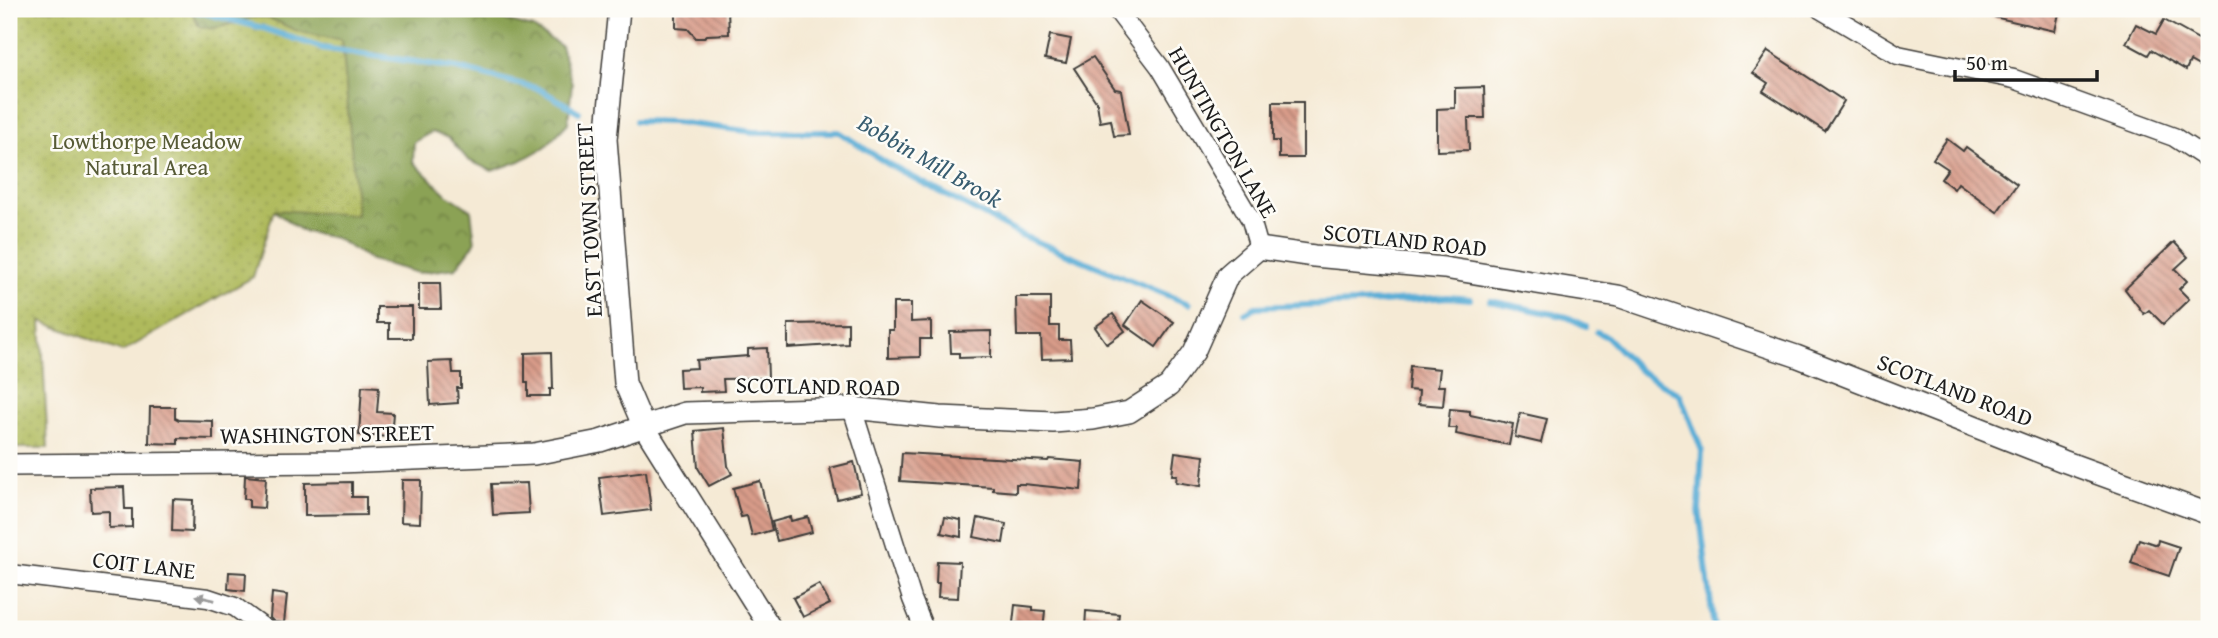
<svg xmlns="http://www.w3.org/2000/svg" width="2218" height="638" font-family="'Gentium Book Plus',serif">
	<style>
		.forest { fill: url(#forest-crowns); stroke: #545f38; stroke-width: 2 }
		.park { fill: url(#park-dots); stroke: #666b3c; stroke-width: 2 }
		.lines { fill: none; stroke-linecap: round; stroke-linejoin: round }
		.stream { stroke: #5aadd6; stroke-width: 6 }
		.building { fill: url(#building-back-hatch) }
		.minor-casing { stroke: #3d3b38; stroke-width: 21 }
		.tertiary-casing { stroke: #3d3b38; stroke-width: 24 }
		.minor { stroke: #fff; stroke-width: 18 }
		.tertiary { stroke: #fff; stroke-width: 21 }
		.oneway { fill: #999 }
		.labels { text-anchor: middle; stroke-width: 5; stroke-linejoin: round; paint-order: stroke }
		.street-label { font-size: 23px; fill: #1c1c1c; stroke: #fdfcf7 }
		.park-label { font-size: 23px; fill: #575b36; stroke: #fdfcf7 }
		.water-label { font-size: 24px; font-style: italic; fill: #385d70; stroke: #fdfcf7 }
	</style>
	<defs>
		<pattern id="forest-crowns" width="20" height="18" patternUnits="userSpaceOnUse" patternTransform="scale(1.75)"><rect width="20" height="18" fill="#8ba254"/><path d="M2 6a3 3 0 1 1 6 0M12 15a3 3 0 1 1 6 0" fill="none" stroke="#718345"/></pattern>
		<pattern id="park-dots" width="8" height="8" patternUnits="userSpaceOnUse" patternTransform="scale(1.75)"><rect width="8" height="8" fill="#afba5c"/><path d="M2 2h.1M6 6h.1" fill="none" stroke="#969f4f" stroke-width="1.8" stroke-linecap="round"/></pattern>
		<pattern id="building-back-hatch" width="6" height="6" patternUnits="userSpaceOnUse" patternTransform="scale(1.75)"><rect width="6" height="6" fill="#d89b89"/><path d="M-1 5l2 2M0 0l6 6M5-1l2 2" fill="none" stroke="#ae7e6f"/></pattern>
	</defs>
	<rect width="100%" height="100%" fill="#fdfcf7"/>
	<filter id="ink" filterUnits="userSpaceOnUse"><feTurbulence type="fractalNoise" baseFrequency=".0143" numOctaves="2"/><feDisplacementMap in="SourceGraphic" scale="14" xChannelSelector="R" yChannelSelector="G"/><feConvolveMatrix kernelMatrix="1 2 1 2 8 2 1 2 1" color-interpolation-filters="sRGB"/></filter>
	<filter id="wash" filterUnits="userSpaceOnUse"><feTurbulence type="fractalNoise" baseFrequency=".00686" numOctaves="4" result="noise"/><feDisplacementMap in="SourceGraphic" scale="28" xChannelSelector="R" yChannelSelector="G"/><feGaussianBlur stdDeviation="1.57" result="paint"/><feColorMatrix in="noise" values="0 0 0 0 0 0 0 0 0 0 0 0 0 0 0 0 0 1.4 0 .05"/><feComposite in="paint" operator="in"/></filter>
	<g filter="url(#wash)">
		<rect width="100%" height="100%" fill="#f5ead5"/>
		<!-- forest -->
		<polygon class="forest" points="168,9 430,9 462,16 496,18 533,28 561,46 572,84 568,123 545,147 520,161 492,171 468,160 449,138 432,132 414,142 413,162 445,193 471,210 475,243 456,268 418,273 371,260 335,238 302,231 273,210"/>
		<!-- park -->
		<path class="park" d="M9 9H191L198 25C214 35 238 19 256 17 273 16 283 26 298 31 312 35 327 37 342 40L357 215 274 210 253 277 122 352 41 321 48 448H9Z"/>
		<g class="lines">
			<!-- stream -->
			<g class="stream">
				<polyline points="189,9 263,28 322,48 457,68 539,89 579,112"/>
				<polyline points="636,121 674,122 754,132 839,132 888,164 1023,236 1189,304"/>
				<polyline points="1490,301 1567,317 1586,326"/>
				<polyline points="1245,313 1256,307 1382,302 1448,297 1470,299"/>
				<polyline points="1597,332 1607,337 1640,371 1680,395 1702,451 1699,509 1714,629"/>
			</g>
		</g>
		<g id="blocks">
			<!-- building -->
			<g class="building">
				<polygon points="676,9 728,10 729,34 707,35 703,38 696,38 688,29 676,28"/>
				<polygon points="1985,9 2060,9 2055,31 1985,15"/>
				<polygon points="2164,20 2209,45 2199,66 2190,61 2186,70 2151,50 2148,55 2126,43 2136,24 2156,34"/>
				<polygon points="1050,35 1071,39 1066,63 1045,59"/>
				<polygon points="1768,51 1844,101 1825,131 1763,91 1768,83 1753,73"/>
				<polygon points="1093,57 1115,89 1121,90 1129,135 1114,136 1111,120 1100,122 1097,103 1074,68"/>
				<polygon points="1484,87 1485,118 1468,118 1469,150 1437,151 1437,109 1455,108 1455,88"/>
				<polygon points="1273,102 1303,102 1303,158 1279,158 1279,141 1273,141"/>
				<polygon points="1947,139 1963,151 1966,147 2017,184 1997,212 1958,183 1954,189 1941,179 1948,169 1933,159"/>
				<polygon points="2174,242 2188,257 2175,269 2187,281 2179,289 2189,299 2163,324 2149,310 2144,314 2125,289"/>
				<polygon points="419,283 440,283 441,309 419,309"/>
				<polygon points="1016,297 1050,297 1050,326 1059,326 1059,340 1070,340 1071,358 1042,359 1041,336 1017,336"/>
				<polygon points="1142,300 1174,322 1156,347 1125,325"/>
				<polygon points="893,303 911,303 911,322 931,321 931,339 920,339 920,357 888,358 888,330 893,330"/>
				<polygon points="377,307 412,307 412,338 389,338 389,323 377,323"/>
				<polygon points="1113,314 1125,331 1107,344 1095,327"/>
				<polygon points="848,323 848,344 788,348 788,324"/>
				<polygon points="991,331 991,357 959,358 959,353 951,353 950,332"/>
				<polygon points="767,348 768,378 723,379 724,391 700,392 700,387 680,388 679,369 697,368 696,360 748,356 748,349"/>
				<polygon points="552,352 553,389 550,389 550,396 528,396 528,383 525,383 525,353"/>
				<polygon points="452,361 453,373 461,373 461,388 457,388 458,403 430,405 428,362"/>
				<polygon points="1410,366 1440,369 1438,386 1445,386 1443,406 1418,404 1419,391 1408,390"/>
				<polygon points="362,386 379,387 377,412 393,413 391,437 359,435"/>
				<polygon points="150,407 175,407 175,418 179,420 213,421 213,439 178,438 178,444 149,443"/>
				<polygon points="1450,409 1470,411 1470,415 1513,424 1509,445 1456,434 1457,428 1448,428"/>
				<polygon points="1520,413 1547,419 1541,443 1515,437"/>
				<polygon points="724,428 728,466 732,474 709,486 698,468 695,431"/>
				<polygon points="1175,452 1204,456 1201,486 1176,482 1177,475 1172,475"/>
				<polygon points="902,453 1048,461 1049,459 1083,462 1081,490 1023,484 1016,484 1016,492 993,490 993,487 900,481"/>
				<polygon points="854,462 861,493 837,499 830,468"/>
				<polygon points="646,471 651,510 604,516 599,477"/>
				<polygon points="245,476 266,478 264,508 249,507 249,499 244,499"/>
				<polygon points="402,480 421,480 420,523 401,522"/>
				<polygon points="760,481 772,530 752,536 747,516 741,517 733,488"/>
				<polygon points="352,482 352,497 366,497 366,515 305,516 305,483"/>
				<polygon points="527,483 529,513 493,515 491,484"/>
				<polygon points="124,487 125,509 132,509 132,527 109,528 109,511 91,512 90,488"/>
				<polygon points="173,499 193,500 192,532 172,531"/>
				<polygon points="790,517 791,521 808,517 812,532 777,541 772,522"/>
				<polygon points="945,517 961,520 961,537 941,533"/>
				<polygon points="978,518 1006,524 1003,543 974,537"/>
				<polygon points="2139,539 2157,545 2158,540 2179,547 2169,576 2131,563"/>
				<polygon points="937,561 960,562 958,598 938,597 939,583 936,583"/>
				<polygon points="229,572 246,573 245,591 228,589"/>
				<polygon points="819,584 830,604 803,617 793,598"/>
				<polygon points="272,593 287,595 284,623 274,622 270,618"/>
				<polygon points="1015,605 1033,607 1033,610 1045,611 1043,629 1024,629 1024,624 1013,623"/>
				<polygon points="1086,611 1119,614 1117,629 1085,629"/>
			</g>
		</g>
	</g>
	<g filter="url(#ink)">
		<use href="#blocks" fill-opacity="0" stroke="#3d3b38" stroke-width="2"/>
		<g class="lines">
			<defs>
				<g id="minor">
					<polyline points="1116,9 1160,67 1251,220 1259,248"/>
					<polyline points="1820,9 1898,55 2014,79 2174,137 2209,160"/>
					<polyline points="852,408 912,599 924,629"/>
					<polyline points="9,574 208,598 235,607 265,629"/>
				</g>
				<g id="tertiary">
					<polyline points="619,9 606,139 625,383 643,425 771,629"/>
					<polyline points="9,465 340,462 534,454 600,441 685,413 852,408 940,417 1053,422 1093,419 1129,412 1169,386 1194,352 1228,275 1259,248 1314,256 1444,268 1618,296 1796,356 2063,461 2209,514"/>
				</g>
			</defs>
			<!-- minor casing -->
			<use href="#minor" class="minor-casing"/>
			<!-- tertiary casing -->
			<use href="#tertiary" class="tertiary-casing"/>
			<!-- minor -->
			<use href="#minor" class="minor"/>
			<!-- tertiary -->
			<use href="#tertiary" class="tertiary"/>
		</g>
		<!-- one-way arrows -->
		<defs><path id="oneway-solid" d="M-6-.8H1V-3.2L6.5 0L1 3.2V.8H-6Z" transform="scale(1.75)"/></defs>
		<use class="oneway" href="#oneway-solid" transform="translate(205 598) rotate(-167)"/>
	</g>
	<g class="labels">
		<!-- street labels -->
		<g class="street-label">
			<text transform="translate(1223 132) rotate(60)" y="8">HUNTINGTON LANE</text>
			<text transform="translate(589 220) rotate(-93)" y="8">EAST TOWN STREET</text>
			<text transform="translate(1405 240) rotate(6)" y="8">SCOTLAND ROAD</text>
			<text transform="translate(818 386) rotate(1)" y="8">SCOTLAND ROAD</text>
			<text transform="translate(1955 390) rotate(21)" y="8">SCOTLAND ROAD</text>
			<text transform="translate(327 434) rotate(-1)" y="8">WASHINGTON STREET</text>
			<text transform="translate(144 565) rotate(7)" y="8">COIT LANE</text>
		</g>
		<!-- park labels -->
		<g class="park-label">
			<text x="147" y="149">Lowthorpe Meadow<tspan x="147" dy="26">Natural Area</tspan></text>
		</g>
		<!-- water labels -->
		<g class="water-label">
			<text transform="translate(930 161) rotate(30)" y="8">Bobbin Mill Brook</text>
		</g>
	</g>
	<!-- margin -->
	<rect width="2218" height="638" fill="none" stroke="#fdfcf7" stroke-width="35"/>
	<!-- scale -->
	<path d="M1955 70v10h142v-10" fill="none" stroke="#1c1c1c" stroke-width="3.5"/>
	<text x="1966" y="70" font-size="21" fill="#1c1c1c" stroke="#fdfcf7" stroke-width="5" paint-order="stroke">50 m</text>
</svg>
